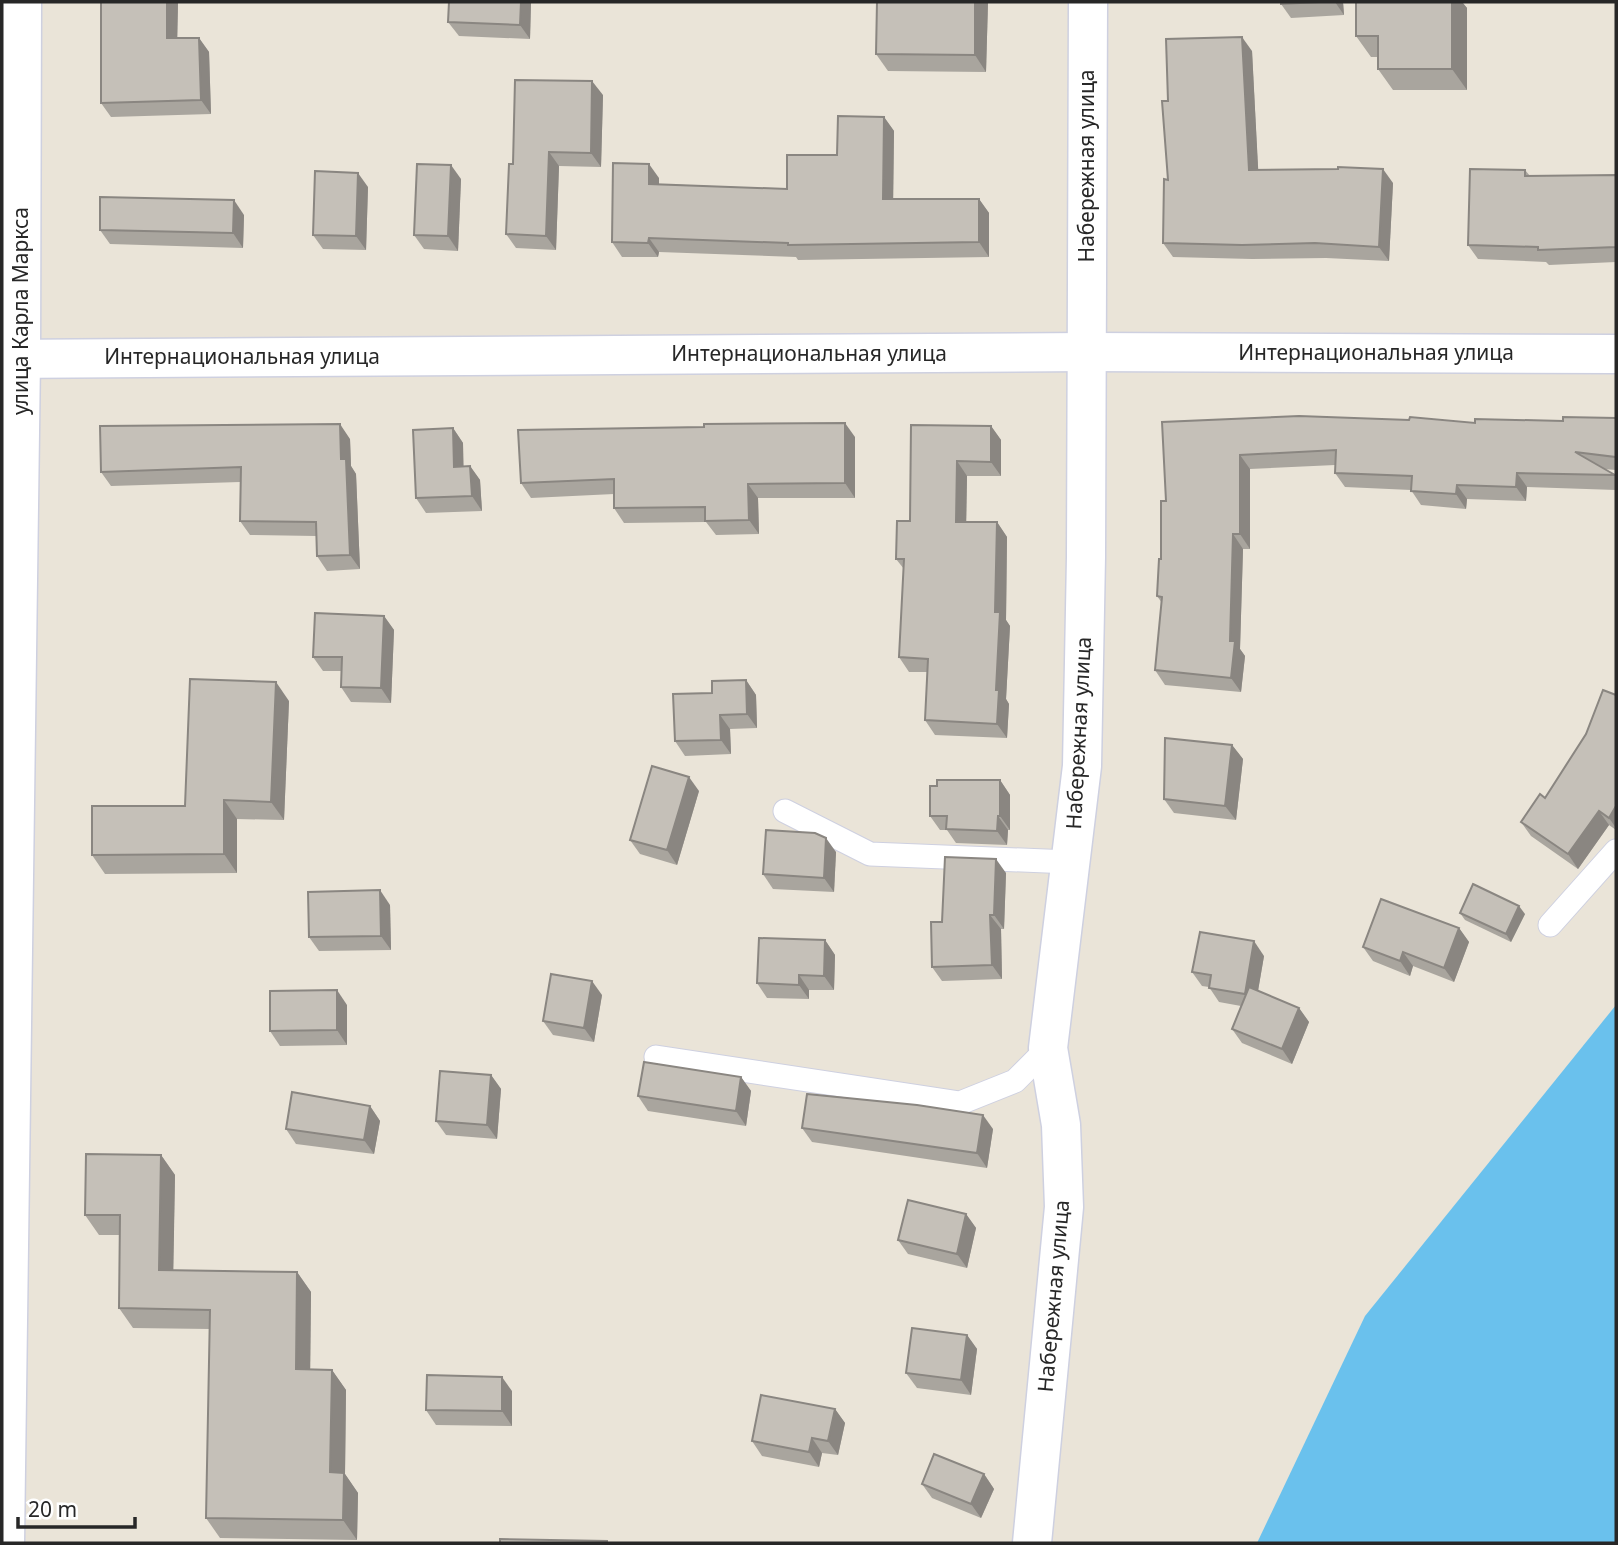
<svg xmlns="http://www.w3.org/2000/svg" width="1618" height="1545" font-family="'Noto Sans',sans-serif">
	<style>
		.water { fill: #6ac1ed }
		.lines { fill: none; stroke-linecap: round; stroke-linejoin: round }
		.lane-casing { stroke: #ced0e0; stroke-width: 25 }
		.street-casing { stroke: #ced0e0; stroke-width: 41 }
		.secondary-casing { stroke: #ced0e0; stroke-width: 41 }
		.lane { stroke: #fff; stroke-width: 23 }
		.street { stroke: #fff; stroke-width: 38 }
		.secondary { stroke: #fff; stroke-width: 38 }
		.wall { fill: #a9a59e }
		.shaded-wall { fill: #8a8681 }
		.building { fill: #c5c0b8; stroke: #8a8681; stroke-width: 2 }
		.labels { text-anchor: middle; stroke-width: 5; stroke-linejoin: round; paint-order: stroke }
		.street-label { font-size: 21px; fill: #272727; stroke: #fff }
	</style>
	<rect width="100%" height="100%" fill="#eae4d8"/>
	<!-- water -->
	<polygon class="water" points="1616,1005 1616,1543 1257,1543 1365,1316"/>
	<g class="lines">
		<defs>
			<g id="lane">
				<polyline points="785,811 870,854 1070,862"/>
				<polyline points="1550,925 1616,851"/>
				<polyline points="656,1057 960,1103 1015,1081 1048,1048"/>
			</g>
			<g id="street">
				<polyline points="2,359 1086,352 1616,354"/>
				<polyline points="1032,1543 1064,1207 1061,1125 1048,1048 1082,766 1086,557 1088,2"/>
			</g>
			<polyline id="secondary" points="5,1543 21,358 22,2"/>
		</defs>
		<!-- lane casing -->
		<use href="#lane" class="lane-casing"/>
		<!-- street casing -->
		<use href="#street" class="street-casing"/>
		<!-- secondary casing -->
		<use href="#secondary" class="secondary-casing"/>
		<!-- lane -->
		<use href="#lane" class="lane"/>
		<!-- street -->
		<use href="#street" class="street"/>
		<!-- secondary -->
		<use href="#secondary" class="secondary"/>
	</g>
	<!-- wall -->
	<g class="wall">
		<polygon points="178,2 177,38 199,38 209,52 211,114 111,117 101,103"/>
		<polygon points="531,2 530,39 459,36 448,22"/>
		<polygon points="988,2 986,72 888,71 876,54"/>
		<polygon points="1281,2 1343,2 1344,15 1291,18 1281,4"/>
		<polygon points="1356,2 1462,2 1467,8 1467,90 1393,90 1378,69 1378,57 1371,57 1356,36"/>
		<polygon points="1252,51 1258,170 1393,183 1389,261 1326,258 1252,259 1173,257 1163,243 1168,180 1168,101"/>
		<polygon points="603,95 601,167 559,166 556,250 516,248 506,234 513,164"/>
		<polygon points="884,117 894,131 893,199 979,199 989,213 989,257 798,260 796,257 659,252 658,257 622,257 612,242 659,178 659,184 787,189 837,155"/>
		<polygon points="1525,170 1530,176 1616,175 1616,262 1549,265 1546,262 1478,259 1468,245"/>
		<polygon points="461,179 458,251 424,249 414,235"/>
		<polygon points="368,187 366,250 323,249 313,235"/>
		<polygon points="244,215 243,248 110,244 100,230"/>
		<polygon points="1616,418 1616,470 1603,469 1615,475 1616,478 1616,490 1527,487 1526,501 1467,499 1466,509 1421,505 1411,490 1345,487 1335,473 1335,465 1250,469 1250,549 1243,549 1240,649 1245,656 1241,692 1165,685 1155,670 1162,603 1157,596 1166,501 1162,422 1475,423 1563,421"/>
		<polygon points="911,425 991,426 1001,440 1001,476 967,476 966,522 997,522 1007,537 1006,620 1010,626 1006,699 1009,704 1007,738 935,735 925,720 927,672 909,672 899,657 904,569 896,559 910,521"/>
		<polygon points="453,428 463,443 463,466 470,466 480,480 482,511 426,513 416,498"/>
		<polygon points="855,437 855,498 758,498 759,534 716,535 706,522 624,523 614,508 614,494 531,498 521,483"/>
		<polygon points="350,439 351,466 356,474 360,569 327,571 317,556 316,536 250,535 240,521 240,482 111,486 101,472"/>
		<polygon points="384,616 394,630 391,703 351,702 341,687 341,671 323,671 313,657"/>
		<polygon points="746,680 756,695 757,728 730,729 731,754 685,756 675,741 712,693"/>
		<polygon points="1616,695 1616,830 1609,825 1578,869 1531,836 1521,822 1545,798"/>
		<polygon points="289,701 284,820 237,819 237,873 105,874 92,855 185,806"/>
		<polygon points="1232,745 1243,759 1236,820 1174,813 1164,799"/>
		<polygon points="1000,780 1010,795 1010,830 1008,830 1007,845 956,843 947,830 940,830 930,816 937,786"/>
		<polygon points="699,791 677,865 640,854 630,840"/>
		<polygon points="836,852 834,892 773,889 763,874"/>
		<polygon points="1006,873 1004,929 1001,929 1002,979 942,981 932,967 942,922"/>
		<polygon points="390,905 391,950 319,951 309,937"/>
		<polygon points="1460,913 1525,914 1511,942 1465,920"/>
		<polygon points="1459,928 1469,942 1454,982 1413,966 1410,976 1373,961 1363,947"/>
		<polygon points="825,940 835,955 834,990 809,990 809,999 767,998 757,983"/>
		<polygon points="1264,956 1258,991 1299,1008 1309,1022 1292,1064 1242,1043 1232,1029 1241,1006 1219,1002 1209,987 1202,986 1192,972"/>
		<polygon points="602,995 594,1042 553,1035 543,1021"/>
		<polygon points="347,1005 347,1045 280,1046 270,1031"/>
		<polygon points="491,1075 501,1089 497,1139 446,1135 436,1121"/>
		<polygon points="741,1077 751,1091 746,1126 648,1111 638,1096"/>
		<polygon points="370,1106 380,1121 374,1154 296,1144 286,1129"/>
		<polygon points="802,1128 993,1129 987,1168 812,1142"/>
		<polygon points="161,1155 175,1175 173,1270 297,1272 311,1292 310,1369 332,1370 346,1390 345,1474 358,1493 357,1540 220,1538 206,1518 210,1329 133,1328 119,1308 120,1235 99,1235 85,1215"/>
		<polygon points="966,1214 976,1228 967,1268 908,1254 898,1240"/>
		<polygon points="967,1335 977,1349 971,1395 917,1388 906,1373"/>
		<polygon points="512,1391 512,1426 436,1425 426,1410"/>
		<polygon points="835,1409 845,1423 838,1455 822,1453 819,1467 762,1456 752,1441"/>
		<polygon points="984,1474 994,1489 981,1518 932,1498 922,1484"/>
	</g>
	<!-- shaded-wall -->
	<g class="shaded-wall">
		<polygon points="167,2 178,2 177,53 167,38"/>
		<polygon points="521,2 531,2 530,39 520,25"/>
		<polygon points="975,2 988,2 986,72 975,55"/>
		<polygon points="1335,2 1343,2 1344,15"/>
		<polygon points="1452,2 1462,2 1467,8 1467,90 1452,69"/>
		<polygon points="1242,37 1252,51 1259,185 1249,170"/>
		<polygon points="199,38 209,52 211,114 201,100"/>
		<polygon points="592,81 603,95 601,167 591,153"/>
		<polygon points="884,117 894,131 893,213 883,199"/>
		<polygon points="549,152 559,166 556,250 546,236"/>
		<polygon points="649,164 659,178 659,198 649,184"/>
		<polygon points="451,165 461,179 458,251 448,236"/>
		<polygon points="1383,169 1393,183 1389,261 1379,247"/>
		<polygon points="358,173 368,187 366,250 356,236"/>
		<polygon points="979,199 989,213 989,257 979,242"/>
		<polygon points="234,200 244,215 243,248 233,233"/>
		<polygon points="649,238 659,252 658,257 648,243"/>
		<polygon points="845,423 855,437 855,498 845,483"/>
		<polygon points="340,424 350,439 351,466 356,474 360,569 350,555 341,459"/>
		<polygon points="991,426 1001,440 1001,476 991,462"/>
		<polygon points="453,428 463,443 464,481 454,467"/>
		<polygon points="1240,455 1250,469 1250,549 1240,534"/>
		<polygon points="957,461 967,476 966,536 956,522"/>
		<polygon points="470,466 480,480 482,511 472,496"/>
		<polygon points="1517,473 1527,487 1526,501 1516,487"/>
		<polygon points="748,484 758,498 759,534 749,520"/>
		<polygon points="1457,485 1467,499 1466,509 1456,494"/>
		<polygon points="997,522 1007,537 1006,620 1010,626 1006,699 1009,704 1007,738 997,724 996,690 995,612"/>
		<polygon points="1233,534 1243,549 1240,649 1245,656 1241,692 1231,678 1230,641"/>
		<polygon points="384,616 394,630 391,703 381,688"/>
		<polygon points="746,680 756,695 757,728 747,714"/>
		<polygon points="276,682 289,701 284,820 271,802"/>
		<polygon points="720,715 730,729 731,754 721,740"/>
		<polygon points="1232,745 1243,759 1236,820 1225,806"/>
		<polygon points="689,777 699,791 677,865 667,850"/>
		<polygon points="1000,780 1010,795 1010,830 1000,816"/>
		<polygon points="224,800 237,819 237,873 224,854"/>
		<polygon points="1616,806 1616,828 1609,818"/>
		<polygon points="1599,811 1609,825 1578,869 1568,854"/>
		<polygon points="998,816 1008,830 1007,845 997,831"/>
		<polygon points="826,838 836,852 834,892 824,878"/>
		<polygon points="996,859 1006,873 1004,929 994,915"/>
		<polygon points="380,890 390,905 391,950 381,936"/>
		<polygon points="1519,906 1525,914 1511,942 1506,934"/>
		<polygon points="990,915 1001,929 1002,979 992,965"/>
		<polygon points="1459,928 1469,942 1454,982 1444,968"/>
		<polygon points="825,940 835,955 834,990 824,976"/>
		<polygon points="1254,941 1264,956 1255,1008 1245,994"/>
		<polygon points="1403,952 1413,966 1410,976 1400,961"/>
		<polygon points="799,975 809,990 809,999 799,985"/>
		<polygon points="592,981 602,995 594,1042 584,1028"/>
		<polygon points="337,990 347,1005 347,1045 337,1030"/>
		<polygon points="1299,1008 1309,1022 1292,1064 1282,1049"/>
		<polygon points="491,1075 501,1089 497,1139 487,1125"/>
		<polygon points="741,1077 751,1091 746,1126 736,1111"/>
		<polygon points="370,1106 380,1121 374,1154 364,1140"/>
		<polygon points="983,1115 993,1129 987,1168 977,1153"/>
		<polygon points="161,1155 175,1175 173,1290 159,1270"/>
		<polygon points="966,1214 976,1228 967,1268 957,1254"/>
		<polygon points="297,1272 311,1292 310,1389 296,1369"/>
		<polygon points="967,1335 977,1349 971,1395 961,1380"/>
		<polygon points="332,1370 346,1390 345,1474 358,1493 357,1540 343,1520 330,1472"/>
		<polygon points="502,1377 512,1391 512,1426 502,1411"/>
		<polygon points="835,1409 845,1423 838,1455 828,1441"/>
		<polygon points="812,1438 822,1453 819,1467 809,1452"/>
		<polygon points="984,1474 994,1489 981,1518 971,1504"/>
	</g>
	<!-- building -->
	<g class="building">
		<polygon points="101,2 167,2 167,38 199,38 201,100 101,103"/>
		<polygon points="449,2 521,2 520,25 448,22"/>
		<polygon points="877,2 975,2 975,55 876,54"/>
		<polygon points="1281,2 1320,2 1281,4"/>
		<polygon points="1356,2 1452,2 1452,69 1378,69 1378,36 1356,36"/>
		<polygon points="1242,37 1249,170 1338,169 1338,167 1383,169 1379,247 1315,243 1242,245 1163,243 1164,179 1168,180 1162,101 1168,101 1166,39"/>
		<polygon points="515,80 592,81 591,153 549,152 546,236 506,234 509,164 513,164"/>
		<polygon points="838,116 884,117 883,199 979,199 979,242 788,245 788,243 649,238 648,243 612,242 613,163 649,164 649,184 787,189 787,155 837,155"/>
		<polygon points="417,164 451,165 448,236 414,235"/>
		<polygon points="1470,169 1525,170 1525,176 1616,175 1616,247 1538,250 1538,247 1468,245"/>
		<polygon points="315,171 358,173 356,236 313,235"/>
		<polygon points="100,197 234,200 233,233 100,230"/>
		<polygon points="1299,416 1409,420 1410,417 1475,423 1475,419 1563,421 1563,417 1616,418 1616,457 1575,452 1615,475 1517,473 1516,487 1457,485 1456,494 1411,491 1412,476 1335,473 1336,450 1240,455 1240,534 1233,534 1230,641 1235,641 1231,678 1155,670 1162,597 1157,596 1159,559 1161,559 1161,501 1166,501 1162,422"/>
		<polygon points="845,423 845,483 748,484 749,520 705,521 705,507 614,508 614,479 521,483 518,430 704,427 704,424"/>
		<polygon points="340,424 341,459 346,459 350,555 317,556 316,522 240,521 241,467 101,472 100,426"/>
		<polygon points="911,425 991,426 991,462 957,461 956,522 997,522 995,612 1000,612 996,690 999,690 997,724 925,720 928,659 899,657 904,559 896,559 897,521 910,521"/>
		<polygon points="453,428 454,467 470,466 472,496 416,498 413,430"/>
		<polygon points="315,613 384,616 381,688 341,687 342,657 313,657"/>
		<polygon points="190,679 276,682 271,802 224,800 224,854 92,855 92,806 185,806"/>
		<polygon points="746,680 747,714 720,715 721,740 675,741 673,694 712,693 712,681"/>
		<polygon points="1603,690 1616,695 1616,806 1609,818 1599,811 1568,854 1521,822 1540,794 1545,798 1586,734"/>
		<polygon points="1165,738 1232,745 1225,806 1164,799"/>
		<polygon points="652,766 689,777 667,850 630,840"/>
		<polygon points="937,780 1000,780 1000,816 998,816 997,831 946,829 947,816 930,816 930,786 937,786"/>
		<polygon points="766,830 815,833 826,838 824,878 763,874"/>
		<polygon points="945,857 996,859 994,915 990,915 992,965 932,967 931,922 942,922"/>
		<polygon points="1473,884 1519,906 1506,934 1460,913"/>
		<polygon points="380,890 381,936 309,937 308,892"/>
		<polygon points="1381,899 1459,928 1444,968 1403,952 1400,961 1363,947"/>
		<polygon points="1200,932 1254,941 1245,994 1209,988 1211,975 1192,972"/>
		<polygon points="759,938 825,940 824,976 799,975 799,985 757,983"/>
		<polygon points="551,974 592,981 584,1028 543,1021"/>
		<polygon points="1249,987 1299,1008 1282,1049 1232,1029"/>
		<polygon points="337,990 337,1030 270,1031 270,991"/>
		<polygon points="644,1062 741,1077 736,1111 638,1096"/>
		<polygon points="440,1071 491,1075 487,1125 436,1121"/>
		<polygon points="292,1092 370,1106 364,1140 286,1129"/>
		<polygon points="807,1094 917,1105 983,1115 977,1153 802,1128"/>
		<polygon points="86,1154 161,1155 159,1270 297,1272 296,1369 332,1370 330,1472 344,1473 343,1520 206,1518 210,1310 119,1308 120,1215 85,1215"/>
		<polygon points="908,1200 966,1214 957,1254 898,1240"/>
		<polygon points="912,1328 967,1335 961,1380 906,1373"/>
		<polygon points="427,1375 502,1377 502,1411 426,1410"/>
		<polygon points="761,1395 835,1409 828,1441 812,1438 809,1452 752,1441"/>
		<polygon points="934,1454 984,1474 971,1504 922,1484"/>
		<polygon points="500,1539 607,1541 607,1543 500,1543"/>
	</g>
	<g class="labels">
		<!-- street labels -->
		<g class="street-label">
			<text transform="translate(1087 166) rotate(-90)" y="7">Набережная улица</text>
			<text transform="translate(21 311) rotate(-90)" y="7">улица Карла Маркса</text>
			<text x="1376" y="360">Интернациональная улица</text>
			<text x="809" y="361">Интернациональная улица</text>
			<text x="242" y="364">Интернациональная улица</text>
			<text transform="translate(1079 733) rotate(-87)" y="7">Набережная улица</text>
			<text transform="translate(1054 1296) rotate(-85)" y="7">Набережная улица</text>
		</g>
	</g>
	<!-- border -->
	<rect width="1618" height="1545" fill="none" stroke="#272727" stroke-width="7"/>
	<!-- scale -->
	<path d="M18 1517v10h117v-10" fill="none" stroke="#272727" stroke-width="3.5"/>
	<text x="28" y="1517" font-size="21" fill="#272727" stroke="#ffffff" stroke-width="5" paint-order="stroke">20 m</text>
</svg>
